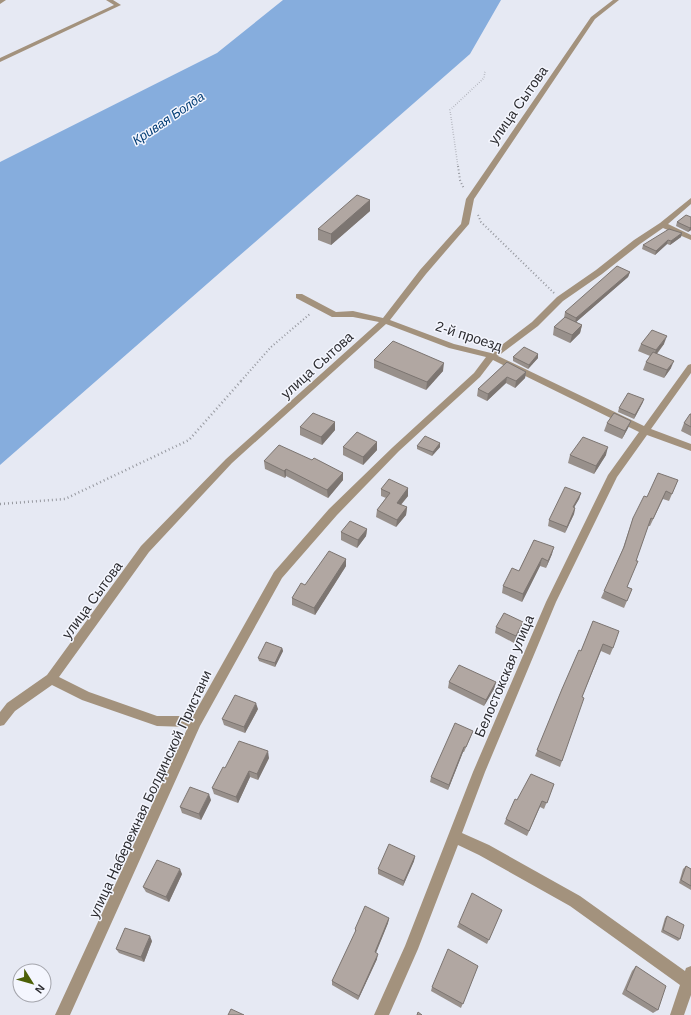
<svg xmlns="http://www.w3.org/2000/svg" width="691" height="1015" font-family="Helvetica,sans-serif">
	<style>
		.water { fill: #86addd }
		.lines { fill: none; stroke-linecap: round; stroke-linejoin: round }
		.path-far2 { stroke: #96989f; stroke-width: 1.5; stroke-dasharray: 0.5 2; stroke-linecap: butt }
		.path-far1 { stroke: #96989f; stroke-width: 2; stroke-dasharray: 1 2.5; stroke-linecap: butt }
		.path { stroke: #96989f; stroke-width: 2.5; stroke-dasharray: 1 3; stroke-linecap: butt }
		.minor { fill: #a3927d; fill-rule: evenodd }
		.wall { fill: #98908b }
		.shaded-wall { fill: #7c7571 }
		.building { fill: #b1a7a2; stroke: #7c7571 }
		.labels { text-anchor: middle; stroke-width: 3; stroke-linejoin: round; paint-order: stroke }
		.far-water-label { font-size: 13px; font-style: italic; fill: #043e76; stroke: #f4f6fe }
		.street-label { font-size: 14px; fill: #2c2c30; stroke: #f4f6fe }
	</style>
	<rect width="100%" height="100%" fill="#e6e9f3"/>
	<!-- water -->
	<polygon class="water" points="283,0 501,0 470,54 0,465 0,162 217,53"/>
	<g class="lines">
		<!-- path-far2 -->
		<polyline class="path-far2" points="458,167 450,110 484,78 485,71"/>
		<!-- path-far1 -->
		<g class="path-far1">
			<polyline points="458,166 460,180 464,189"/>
			<polyline points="478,215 481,222 554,293"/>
			<polyline points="241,381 271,347 311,313"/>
		</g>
		<!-- path -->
		<polyline class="path" points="0,504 65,499 189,440 242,380"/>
		<!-- minor -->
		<g class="minor">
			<polygon points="0,0 6,0 0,4"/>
			<polygon points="106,0 113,0 121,5 0,62 0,58 114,5"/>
			<path d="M613 0H619L595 19 474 199 469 224 426 274 390 320 454 344 491 353 532 322 557 297 596 270 634 240 660 223 691 198V204L668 224 691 235V240L663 228 640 244 602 274 563 301 538 326 498 356 644 426 688 365 691 364V373L651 429 691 444V451L647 435 617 477 556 602 485 772 462 833 489 845 580 896 685 971 686 968 691 966V995L684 1015H670L680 985 570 906 479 855 458 845 418 949 389 1015H374L405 946 473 772 546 602 608 475 639 432 493 360 480 377 399 451 337 515 282 578 200 726 70 1015H55L188 727 157 726 82 700 52 685 15 711 4 725 0 726V712L7 703 47 675 141 546 226 459 379 322 353 317H332L296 298V294H302L336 312 353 311 383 318 420 270 461 224 466 199 591 17ZM386 324 449 348 486 357 474 373 393 447 329 509 274 572 193 716H157L89 692 59 677 149 552 232 463Z"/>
		</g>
	</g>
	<!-- wall -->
	<g class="wall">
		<polygon points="370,200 370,211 331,245 318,240 318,229"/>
		<polygon points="686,215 691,230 688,232 676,226 677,222"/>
		<polygon points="682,233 681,237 670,245 667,244 655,255 642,249 643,245"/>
		<polygon points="630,272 628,277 576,322 582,325 580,333 570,343 553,335 554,327 564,318 565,312"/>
		<polygon points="641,344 664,344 657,354 671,368 664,378 643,370 646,362 650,356 638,351"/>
		<polygon points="538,354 538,358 528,369 513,361 513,357"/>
		<polygon points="374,360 443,371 426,390 374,368"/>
		<polygon points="507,362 526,372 525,378 515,388 506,383 487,401 477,396 478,389"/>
		<polygon points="643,402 634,419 618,412 619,408"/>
		<polygon points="691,414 691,436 681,431 684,423"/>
		<polygon points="631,421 628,428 622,439 604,431 607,423"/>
		<polygon points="300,427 335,430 322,445 300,435"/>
		<polygon points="377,442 377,450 363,465 343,455 343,447"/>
		<polygon points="440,443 440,447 432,456 417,449 417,446"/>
		<polygon points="570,455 606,455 594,474 568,463"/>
		<polygon points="312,460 343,473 343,480 328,498 286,476 285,478 265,469 264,461"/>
		<polygon points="678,480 669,501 663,499 650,526 648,526 627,587 632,589 624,608 601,598 622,551 633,518 647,497"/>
		<polygon points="408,488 408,496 401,505 407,507 406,515 396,527 376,517 377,510 386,498 381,496 381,489"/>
		<polygon points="581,493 579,499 574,507 575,508 574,514 565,533 548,526 549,520"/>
		<polygon points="367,529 366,536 357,548 341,540 341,532"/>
		<polygon points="534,540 552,554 546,568 540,566 522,602 502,593 503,586 519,571"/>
		<polygon points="346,559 346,566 315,615 292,605 292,598 305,585"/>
		<polygon points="593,621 613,648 610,655 601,651 582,697 562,761 560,767 535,756 562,689 581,651"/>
		<polygon points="523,622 521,629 514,643 495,633 496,627"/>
		<polygon points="282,648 283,651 275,667 259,661 258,658"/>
		<polygon points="449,682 496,682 494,689 484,706 448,688"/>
		<polygon points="258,709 245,733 224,725 222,719"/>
		<polygon points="473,731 471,736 464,752 463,752 448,790 430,782 431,777"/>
		<polygon points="269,758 258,780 250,777 238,803 214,794 212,788 225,768"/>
		<polygon points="554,784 544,809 540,807 527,836 504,824 506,819 517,800"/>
		<polygon points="211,800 201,820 182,813 180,807"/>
		<polygon points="415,856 414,861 403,886 378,874 378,869"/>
		<polygon points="686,866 691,869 691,890 679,883 683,869"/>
		<polygon points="182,874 169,902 146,892 143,887"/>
		<polygon points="502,910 487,944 457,927 459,923"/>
		<polygon points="667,916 680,939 678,941 661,932 665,918"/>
		<polygon points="389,918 388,923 376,953 377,959 358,1000 332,985 332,981 355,934 355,929"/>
		<polygon points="152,941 144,962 119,953 116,949"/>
		<polygon points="478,966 461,1008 431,991 432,987"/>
		<polygon points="636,966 658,1010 653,1013 622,994 632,971"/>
	</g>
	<!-- shaded-wall -->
	<g class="shaded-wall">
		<polygon points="370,200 370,211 331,245 331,234"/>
		<polygon points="691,227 691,230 688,232 690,228"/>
		<polygon points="682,233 681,237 670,245 671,241"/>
		<polygon points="668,240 667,244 655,255 656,251"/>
		<polygon points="630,272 628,277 575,323 576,318"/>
		<polygon points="582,325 580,333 570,343 572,335"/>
		<polygon points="667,336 664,344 653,358 656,350"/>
		<polygon points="538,354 538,358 528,369 529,365"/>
		<polygon points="674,361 671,368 664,378 667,370"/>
		<polygon points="444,363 443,371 426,390 427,382"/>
		<polygon points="526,372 525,378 515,388 516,381"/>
		<polygon points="507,377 506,383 487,401 488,394"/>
		<polygon points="644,399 643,402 634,419 635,415"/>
		<polygon points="631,421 628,428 622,439 625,431"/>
		<polygon points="335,422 335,430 322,445 321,437"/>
		<polygon points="377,442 377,450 363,465 363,457"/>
		<polygon points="440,443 440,447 432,456 433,452"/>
		<polygon points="608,447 606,455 594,474 596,466"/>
		<polygon points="286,469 286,476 285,478 284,471"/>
		<polygon points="343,473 343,480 328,498 327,490"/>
		<polygon points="408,488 408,496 396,510 397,503"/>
		<polygon points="581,493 579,499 571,513 573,507"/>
		<polygon points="407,507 406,515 396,527 397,520"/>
		<polygon points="575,508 574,514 565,533 567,527"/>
		<polygon points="367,529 366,536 357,548 358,540"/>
		<polygon points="554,547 552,554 546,568 548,561"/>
		<polygon points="542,558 540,566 522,602 523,594"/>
		<polygon points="346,559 346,566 315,615 314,608"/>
		<polygon points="523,622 521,629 514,643 516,636"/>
		<polygon points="282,648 283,651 275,667 275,663"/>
		<polygon points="496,682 494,689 484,706 486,700"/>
		<polygon points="256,703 258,709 245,733 244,727"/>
		<polygon points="464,747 463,752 448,790 449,785"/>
		<polygon points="268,751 269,758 258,780 257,774"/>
		<polygon points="249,771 250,777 238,803 236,797"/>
		<polygon points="209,794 211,800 201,820 199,814"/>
		<polygon points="415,856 414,861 403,886 404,881"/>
		<polygon points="180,869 182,874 169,902 166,897"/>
		<polygon points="389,918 388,923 374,957 375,952"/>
		<polygon points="150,936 152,941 144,962 141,957"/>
		<polygon points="378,954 377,959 358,1000 359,996"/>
	</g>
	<!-- building -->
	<g class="building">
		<polygon points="357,195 370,200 331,234 318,229"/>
		<polygon points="686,215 691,217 691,227 690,228 677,222"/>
		<polygon points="669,229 682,233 671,241 668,240 656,251 643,245"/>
		<polygon points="617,266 630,272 576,318 565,312"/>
		<polygon points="565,317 582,325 572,335 554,327"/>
		<polygon points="652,330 667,336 656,350 641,344"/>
		<polygon points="393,341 444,363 427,382 374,360"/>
		<polygon points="524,347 538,354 529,365 513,357"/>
		<polygon points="653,352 674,361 667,370 646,362"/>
		<polygon points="507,362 526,372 516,381 507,377 488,394 478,389"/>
		<polygon points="628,393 644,399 635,415 619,408"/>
		<polygon points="313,413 335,422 321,437 300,427"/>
		<polygon points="614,413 631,421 625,431 607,423"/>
		<polygon points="690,414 691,414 691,427 684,423"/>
		<polygon points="357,432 377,442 363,457 343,447"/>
		<polygon points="425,436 440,443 433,452 417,446"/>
		<polygon points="583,437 608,447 596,466 570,455"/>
		<polygon points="279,445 312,460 314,458 343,473 327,490 286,469 284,471 264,461"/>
		<polygon points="658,473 678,480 672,494 666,491 653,519 651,518 636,561 638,561 627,587 632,589 627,601 604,591 624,547 633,518 644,496 647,497"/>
		<polygon points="389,479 408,488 397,503 407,507 397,520 377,510 390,493 381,489"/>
		<polygon points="565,487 581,493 573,507 575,508 567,527 549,520"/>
		<polygon points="350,521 367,529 358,540 341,532"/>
		<polygon points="534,540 554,547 548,561 542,558 523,594 503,586 512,568 519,571"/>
		<polygon points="329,551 346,559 314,608 292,598 301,583 305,585"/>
		<polygon points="504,613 523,622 516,636 496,627"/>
		<polygon points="593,621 619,631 613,648 603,644 582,697 584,698 562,761 537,750 562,689 579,650 581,651"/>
		<polygon points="266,642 282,648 275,663 258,658"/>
		<polygon points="459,665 496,682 486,700 449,682"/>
		<polygon points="235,695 256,703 244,727 222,719"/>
		<polygon points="455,723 473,731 466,747 464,747 449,785 431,777"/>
		<polygon points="239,741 268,751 257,774 249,771 236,797 212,788 223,767 225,768"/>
		<polygon points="531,774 554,784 547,803 542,801 529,831 506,819 515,799 517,800"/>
		<polygon points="190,787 209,794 199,814 180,807"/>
		<polygon points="389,844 415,856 404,881 378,869"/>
		<polygon points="157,860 180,869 166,897 143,887"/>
		<polygon points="686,866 691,869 691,886 681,880"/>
		<polygon points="472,893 502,910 489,940 459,923"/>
		<polygon points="365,906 389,918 375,952 378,954 359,996 332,981 356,930 355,929"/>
		<polygon points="667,916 684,925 680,939 663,930"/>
		<polygon points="125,928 150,936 141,957 116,949"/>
		<polygon points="448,949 478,966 463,1004 432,987"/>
		<polygon points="636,966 666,986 658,1010 626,990"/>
		<polygon points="231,1009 244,1015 228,1015"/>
		<polygon points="418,1012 422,1015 417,1015"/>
	</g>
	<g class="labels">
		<!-- far-water labels -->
		<g class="far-water-label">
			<text transform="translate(168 118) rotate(-34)" y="5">Кривая Болда</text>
		</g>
		<!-- street labels -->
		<g class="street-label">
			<text transform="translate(518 105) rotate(-55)" y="5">улица Сытова</text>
			<text transform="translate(469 336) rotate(18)" y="5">2-й проезд</text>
			<text transform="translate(317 365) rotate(-42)" y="5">улица Сытова</text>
			<text transform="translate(92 600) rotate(-54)" y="5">улица Сытова</text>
			<text transform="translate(504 676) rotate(-67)" y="5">Белостокская улица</text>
			<text transform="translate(150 794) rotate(-65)" y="5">улица Набережная Болдинской Пристани</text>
		</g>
	</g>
	<!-- north arrow -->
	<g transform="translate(32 983) rotate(127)"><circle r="19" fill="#f4f6fe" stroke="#a4a5ac"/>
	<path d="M0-3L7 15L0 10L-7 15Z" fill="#4c6007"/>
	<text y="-6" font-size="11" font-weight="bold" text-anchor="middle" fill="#2c2c30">N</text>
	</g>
</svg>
